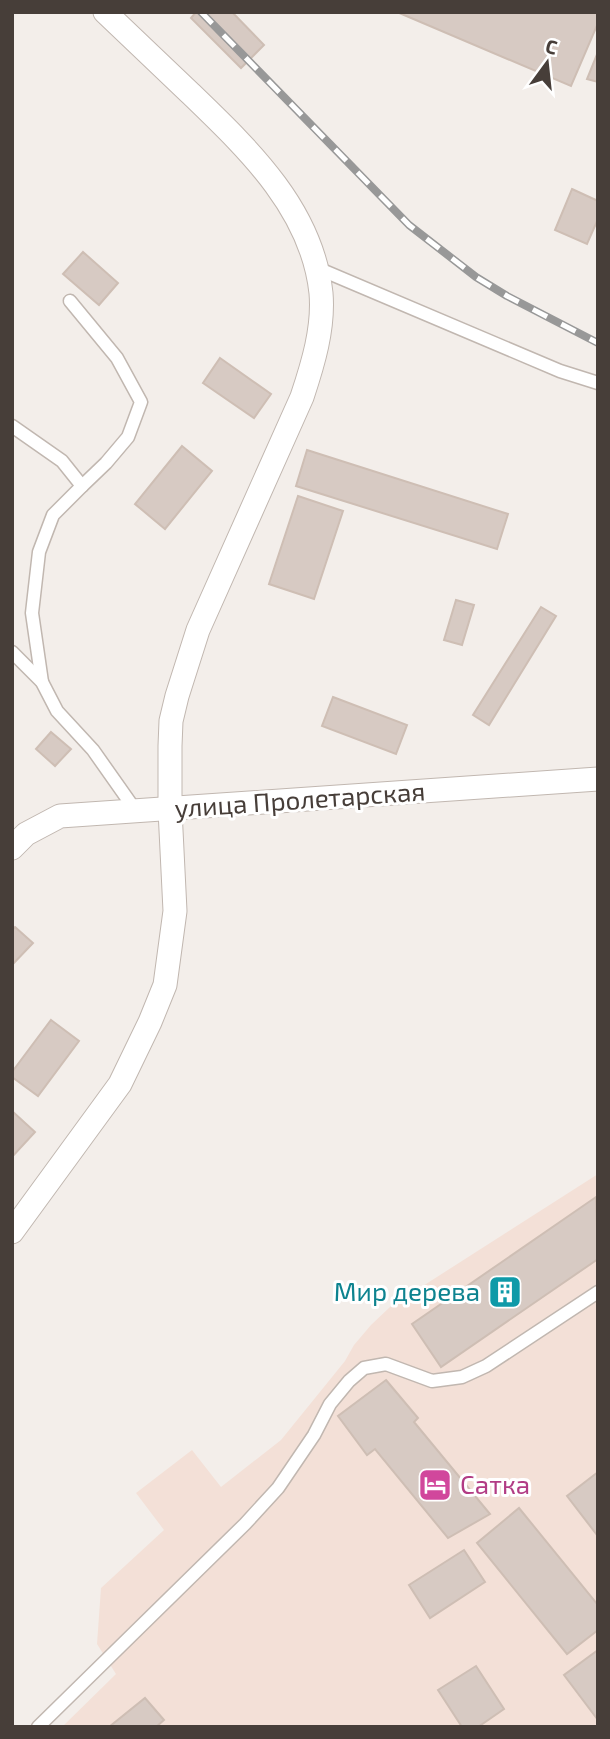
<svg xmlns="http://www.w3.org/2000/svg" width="610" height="1739" font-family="'Exo 2',sans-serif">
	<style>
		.commercial { fill: #f3e0d7 }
		.building { fill: #d7cac3; stroke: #cebeb4; stroke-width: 2 }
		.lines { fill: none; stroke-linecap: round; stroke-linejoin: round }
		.service-casing { stroke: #c1b7b0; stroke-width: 15 }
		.minor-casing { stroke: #c1b7b0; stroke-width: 25 }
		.service { stroke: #fff; stroke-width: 12 }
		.minor { stroke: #fff; stroke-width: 23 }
		.rail-casing { stroke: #989898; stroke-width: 8 }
		.rail { stroke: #fff; stroke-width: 5; stroke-dasharray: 16; stroke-linecap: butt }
		.labels { text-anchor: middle; stroke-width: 6; stroke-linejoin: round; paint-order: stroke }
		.street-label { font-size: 26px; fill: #473e39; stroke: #fff }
		.culture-label { font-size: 26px; fill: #0d838f; stroke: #fff; text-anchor: end }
		.hotel-label { font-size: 26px; fill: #b23c85; stroke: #fff; text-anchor: start }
	</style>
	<rect width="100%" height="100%" fill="#f3eeea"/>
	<!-- commercial -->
	<polygon class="commercial" points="598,1174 598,1727 62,1727 116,1674 97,1644 101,1588 164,1530 136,1493 192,1450 221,1487 281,1440 345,1361 354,1345 371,1325 390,1307"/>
	<!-- building -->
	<g class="building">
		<polygon points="196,12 232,12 264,45 241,68 191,18"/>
		<polygon points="397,12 598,12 598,23 571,86"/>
		<polygon points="598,52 598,82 587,79"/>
		<polygon points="572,189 598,201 598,219 587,244 555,230"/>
		<polygon points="83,252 118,283 99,305 63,274"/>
		<polygon points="220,358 271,394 254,418 203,383"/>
		<polygon points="182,446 212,471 165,529 135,504"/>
		<polygon points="307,450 508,514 497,549 296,486"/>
		<polygon points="298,496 343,511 314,599 269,584"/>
		<polygon points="456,600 474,605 462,645 444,640"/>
		<polygon points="541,607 556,616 489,725 473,715"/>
		<polygon points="333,697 407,725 396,754 322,726"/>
		<polygon points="51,732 71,749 55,766 36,749"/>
		<polygon points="15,927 33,943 12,965 12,930"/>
		<polygon points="51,1020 79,1041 38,1096 12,1077 12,1072"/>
		<polygon points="12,1111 35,1132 12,1157"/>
		<polygon points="596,1197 598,1259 441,1367 412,1324"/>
		<polygon points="386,1380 418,1418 414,1422 490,1514 448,1538 375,1449 367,1455 338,1416"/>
		<polygon points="598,1472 598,1534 597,1535 567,1496"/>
		<polygon points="519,1508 598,1605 598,1630 567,1654 477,1543"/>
		<polygon points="464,1550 485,1582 430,1618 409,1585"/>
		<polygon points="598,1650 598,1720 564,1675"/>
		<polygon points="476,1666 504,1709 478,1727 462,1727 438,1690"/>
		<polygon points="145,1698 164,1720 156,1727 109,1727"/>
	</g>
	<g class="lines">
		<defs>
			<g id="service">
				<polyline points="317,268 560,371 598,383"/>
				<polyline points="70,301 117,358 141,402 128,437 106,463 82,486"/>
				<polyline points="12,426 62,461 82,486 53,515 39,552 32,613 42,682"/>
				<polyline points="12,652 42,682 57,711 93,750 136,811"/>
				<polyline points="38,1727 245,1524 278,1488 314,1435 330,1404 349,1381 364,1368 386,1364 432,1381 462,1377 486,1366 598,1292"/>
			</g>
			<g id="minor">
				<polyline points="12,848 26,834 60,816 598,779"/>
				<path d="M12 1232 120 1084 150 1022 165 985 175 911 170 810V746L171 721 177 696 198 630 302 397C313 364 324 328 321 293 312 209 248 149 190 93 162 66 133 39 105 12"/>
			</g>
		</defs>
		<!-- service casing -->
		<use href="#service" class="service-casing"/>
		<!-- minor casing -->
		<use href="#minor" class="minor-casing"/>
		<!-- service -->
		<use href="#service" class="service"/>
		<!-- minor -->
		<use href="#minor" class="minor"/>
		<defs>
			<polyline id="rail" points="201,12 409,225 476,277 507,296 598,343"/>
		</defs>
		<!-- rail casing -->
		<use href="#rail" class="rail-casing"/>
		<!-- rail -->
		<use href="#rail" class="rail"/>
	</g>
	<!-- icons -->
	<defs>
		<symbol id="building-square" viewBox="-11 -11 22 22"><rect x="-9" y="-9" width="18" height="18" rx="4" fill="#0f9aa8" stroke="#fff"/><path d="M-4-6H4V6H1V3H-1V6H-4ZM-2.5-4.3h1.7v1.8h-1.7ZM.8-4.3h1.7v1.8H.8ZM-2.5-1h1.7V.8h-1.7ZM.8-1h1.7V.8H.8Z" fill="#fff"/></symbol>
		<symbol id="hotel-square" viewBox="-11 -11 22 22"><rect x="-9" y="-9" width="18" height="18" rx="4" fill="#d1479c" stroke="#fff"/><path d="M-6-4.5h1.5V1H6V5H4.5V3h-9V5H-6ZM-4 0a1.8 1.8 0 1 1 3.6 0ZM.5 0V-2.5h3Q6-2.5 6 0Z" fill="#fff"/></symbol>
	</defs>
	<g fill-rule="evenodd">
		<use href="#building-square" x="486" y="1273" width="38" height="38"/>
		<use href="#hotel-square" x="416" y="1466" width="38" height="38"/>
	</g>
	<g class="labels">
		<!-- street labels -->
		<g class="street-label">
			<text transform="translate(300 800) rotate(-4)" y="9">улица Пролетарская</text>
		</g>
		<!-- culture labels -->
		<g class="culture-label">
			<text x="480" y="1301">Мир дерева</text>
		</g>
		<!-- hotel labels -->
		<g class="hotel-label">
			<text x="460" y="1494">Сатка</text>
		</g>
	</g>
	<!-- border -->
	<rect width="610" height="1739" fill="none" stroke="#473e39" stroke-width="28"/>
	<!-- north arrow -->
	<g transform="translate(547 63) rotate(15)" stroke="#ffffff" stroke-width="5" paint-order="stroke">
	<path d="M0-5L12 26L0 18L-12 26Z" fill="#473e39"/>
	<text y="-10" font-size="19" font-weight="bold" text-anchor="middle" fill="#473e39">С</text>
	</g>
</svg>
